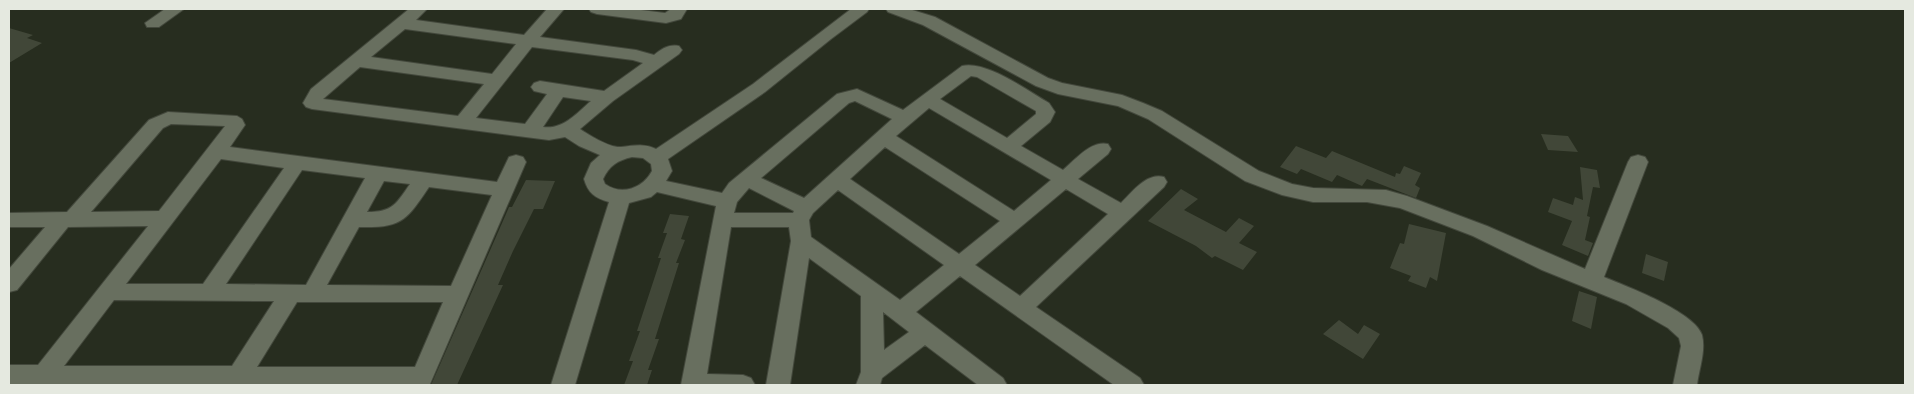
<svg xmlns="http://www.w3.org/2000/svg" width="1914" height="394" font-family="'Nunito Sans',sans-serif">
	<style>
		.building { fill: #414738 }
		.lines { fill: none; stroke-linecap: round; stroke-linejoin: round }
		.street-casing { stroke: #43483c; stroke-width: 2 }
		.street { fill: #686f5f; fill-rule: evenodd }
	</style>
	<rect width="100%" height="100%" fill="#272d1f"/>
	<!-- building -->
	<g class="building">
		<polygon points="9,28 33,35 27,38 42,43 9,63"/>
		<polygon points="1541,134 1568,136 1578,152 1548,150"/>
		<polygon points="1296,146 1326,158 1332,151 1395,177 1396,173 1400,174 1404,166 1421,173 1415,185 1420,188 1416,198 1367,179 1362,186 1337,175 1332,182 1301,169 1297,174 1280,167"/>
		<polygon points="1580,167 1597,170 1600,188 1593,187 1587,216 1590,217 1585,240 1593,243 1588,256 1562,245 1572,221 1548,212 1553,198 1573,205 1575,197 1583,200"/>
		<polygon points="526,180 555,181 543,209 534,209 513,251 498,285 503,285 457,385 431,385 506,214 509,207 512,207"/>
		<polygon points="1181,189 1198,199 1184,210 1226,232 1239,218 1254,226 1239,243 1257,252 1243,270 1215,256 1212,258 1196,246 1148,221"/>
		<polygon points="670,214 689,216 681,239 685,240 676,263 679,263 655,339 659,339 648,370 652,370 647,385 624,385 633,361 629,361 640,331 637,331 661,258 658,258 667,233 663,233"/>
		<polygon points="1409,224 1446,233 1437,281 1430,277 1426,288 1408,281 1411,276 1390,268 1400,243 1404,244"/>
		<polygon points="1646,254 1668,262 1664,281 1642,273"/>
		<polygon points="1579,291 1597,297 1591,329 1572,321"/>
		<polygon points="1339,320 1358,334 1364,325 1380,334 1363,359 1323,334"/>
	</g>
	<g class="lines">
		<defs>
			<g id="street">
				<polygon points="165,9 184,9 159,27 147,27 145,23"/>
				<path d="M409 9H427L416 20 524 35 547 9H564L540 37 636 50 654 55C662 49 668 44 679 46L682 50 679 54 613 101 580 129C589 135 610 148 621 147 633 146 644 143 656 149L753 84 851 9H869L867 12 831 39 765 92 668 159 672 171 666 181 722 193 729 183 837 94 857 89 903 110 962 66C986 60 1028 91 1049 103L1055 112 1050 122 1021 146 1063 170C1075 160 1091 140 1108 144L1111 149 1108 154 1078 179 1121 203C1132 192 1147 172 1164 177L1167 182 1164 187 1036 307 1140 378 1144 385H1114L960 276 916 312 1003 378 1007 385H978L925 345 882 378 880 385H856L861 372V296L809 258 790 385H766L791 241 789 227H731L707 374 743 375 751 378 755 385H681L716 206 657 192 651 197 629 203 575 385H551L609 202C595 198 588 193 584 179L591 163 600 155 579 146 565 137 549 140 312 109 306 107 303 103 311 89ZM405 29 516 44 492 74 371 57ZM532 47 633 60 643 63 604 91 540 81 534 83 531 87 534 91 547 94 525 124 476 118ZM360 67 484 84 458 116 323 99ZM971 76 977 77 1036 111V114L1007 138 940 99ZM563 97 591 101C577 113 563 130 543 127ZM855 101 892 119 804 198 761 178 849 103ZM929 108 1051 180 1014 211 896 136ZM885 147 1000 221 959 254 850 179ZM632 157 643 158 651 164 652 171C643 188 622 196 605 184L603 179C609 166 618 160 632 157ZM749 188 794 211 793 213H734L737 202ZM1066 189 1108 214 1020 296 975 265ZM838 190 944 265 900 300 811 237 809 220 813 213ZM883 312 909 332 884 350Z"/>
				<polygon points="589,9 633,9 665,13 671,9 687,9 681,19 666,23 597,14 591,12"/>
				<path d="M886 9H909L935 17 1048 78 1062 83 1122 95 1143 103 1162 111 1259 171 1292 184 1313 188 1386 190 1407 196 1487 226 1585 269 1628 162 1631 157 1638 155 1645 157 1648 162 1604 277C1626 286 1695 312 1702 335 1706 351 1699 369 1697 385H1673L1681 346 1679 338 1668 328 1626 304 1542 270 1473 236 1400 208 1367 202H1313L1282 195 1245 181 1148 119 1118 106 1058 94 1036 86 923 25 888 12Z"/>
				<path d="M168 112 237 116 242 119 245 125 230 147 497 182 509 157 516 155 523 157 526 162 430 384 9 385V365H38L148 226 68 227 17 290 9 292V269L45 227H9V213L67 212 149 120ZM171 124 225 126 159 211 91 212 163 128ZM221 159 284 168 203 284H126ZM302 170 365 178 306 285 226 284ZM384 181 410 184C396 204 393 212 367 212ZM429 187 492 195 451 286 327 285 359 227C402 228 406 221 429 187ZM114 300 274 301 232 366H64ZM297 302H443L415 367H257Z"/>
			</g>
		</defs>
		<!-- street casing -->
		<use href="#street" class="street-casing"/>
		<!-- street -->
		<use href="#street" class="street"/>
	</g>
	<!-- border -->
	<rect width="1914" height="394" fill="none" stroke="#e5e9e0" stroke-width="20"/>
</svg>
